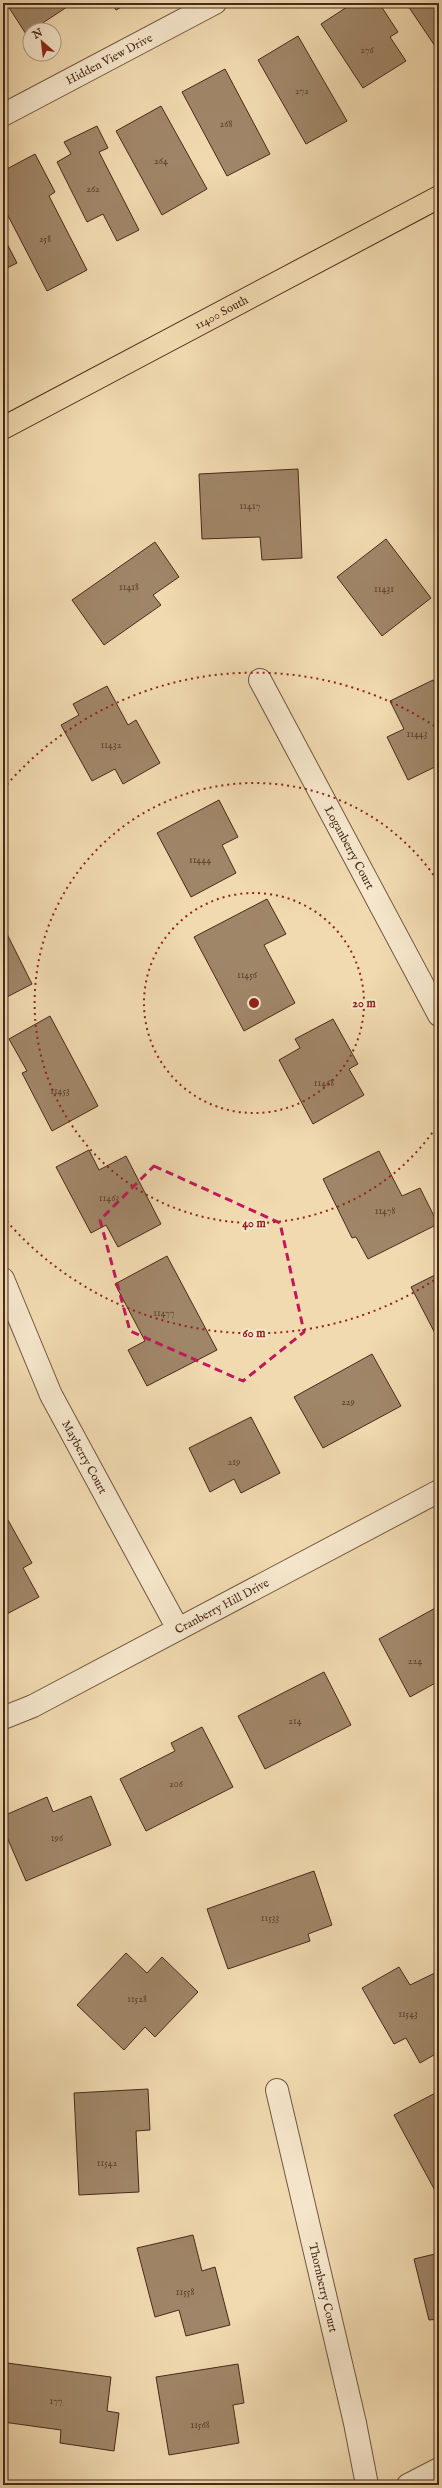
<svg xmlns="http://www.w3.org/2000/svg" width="442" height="2488" font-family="'IM FELL English',serif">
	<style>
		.building { fill: #a08668; stroke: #482a1b }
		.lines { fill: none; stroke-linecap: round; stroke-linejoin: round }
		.minor-casing { stroke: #725640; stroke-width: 24 }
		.primary-casing { stroke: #482a1b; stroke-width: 24 }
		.minor { stroke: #f6e7cc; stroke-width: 22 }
		.primary { stroke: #f1dab0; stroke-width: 22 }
		.marked { fill: none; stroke: #c2185b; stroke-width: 3; stroke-dasharray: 8 5; stroke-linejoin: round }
		.ring { fill: none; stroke: #8f2418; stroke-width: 2; stroke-dasharray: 2 4 }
		.labels { text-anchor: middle; stroke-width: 4; stroke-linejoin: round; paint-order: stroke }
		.number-label { font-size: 10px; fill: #5e412e }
		.street-label { font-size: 12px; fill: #482a1b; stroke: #f6e7cc }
		.centre { fill: #8f2418; stroke: #f6e7cc; stroke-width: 2 }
		.ring-label { font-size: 12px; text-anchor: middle; font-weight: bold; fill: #8f2418; stroke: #f6e7cc; stroke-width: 4; stroke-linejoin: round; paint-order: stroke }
	</style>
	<rect width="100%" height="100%" fill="#f1dab0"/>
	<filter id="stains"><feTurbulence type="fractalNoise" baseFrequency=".005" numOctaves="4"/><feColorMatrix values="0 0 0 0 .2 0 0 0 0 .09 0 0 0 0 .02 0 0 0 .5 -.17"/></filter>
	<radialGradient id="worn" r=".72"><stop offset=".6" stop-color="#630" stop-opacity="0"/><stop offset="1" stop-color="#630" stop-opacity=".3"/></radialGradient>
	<!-- building -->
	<g class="building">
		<polygon points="6,3 73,3 26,34"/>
		<polygon points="112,3 129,3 116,10"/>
		<polygon points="353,3 379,3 398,32 390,37 406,61 363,88 321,24"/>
		<polygon points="406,3 439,3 439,52"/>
		<polygon points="298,36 347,121 306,144 258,60"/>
		<polygon points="225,69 270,154 227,176 182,92"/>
		<polygon points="161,106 207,189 162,215 116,131"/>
		<polygon points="97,126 108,148 99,152 139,230 117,241 103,214 87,222 57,162 71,154 64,142"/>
		<polygon points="35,154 55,192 49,196 87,270 47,291 3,206 3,171"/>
		<polygon points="3,236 17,263 3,270"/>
		<polygon points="298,469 302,558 262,560 260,537 202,539 199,474"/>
		<polygon points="386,539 431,598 382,636 337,577"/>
		<polygon points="155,542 179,577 153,595 161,605 104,645 72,600"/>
		<polygon points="433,680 439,691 439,765 408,780 387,737 404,729 390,701"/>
		<polygon points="107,686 128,725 136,720 160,763 123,784 115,769 92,781 61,725 79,715 73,704"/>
		<polygon points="219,800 238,837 222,845 236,873 191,897 157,833"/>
		<polygon points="267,899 286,934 264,945 295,1003 244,1031 194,937"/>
		<polygon points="3,926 32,984 3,999"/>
		<polygon points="50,1016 98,1106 52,1131 22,1073 27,1071 9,1039"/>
		<polygon points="333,1019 358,1064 349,1069 364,1095 313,1124 279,1060 300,1048 295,1039"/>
		<polygon points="89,1150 99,1170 126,1156 161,1224 118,1247 106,1225 91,1233 56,1167"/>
		<polygon points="379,1151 402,1196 420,1188 438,1224 368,1259 356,1237 352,1238 323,1179"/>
		<polygon points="167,1256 217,1350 147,1386 128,1350 145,1341 115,1284"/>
		<polygon points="439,1273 439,1341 411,1287"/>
		<polygon points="372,1354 401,1406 323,1448 294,1397"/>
		<polygon points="251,1417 280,1473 241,1493 234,1479 210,1492 189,1448"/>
		<polygon points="8,1520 32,1563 23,1568 39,1597 3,1616 3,1523"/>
		<polygon points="439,1606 439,1681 410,1697 379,1639"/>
		<polygon points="324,1672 351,1725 265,1769 238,1716"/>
		<polygon points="202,1727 233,1787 146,1831 120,1779 175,1751 171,1743"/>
		<polygon points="91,1796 111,1845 26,1881 3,1828 3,1816 47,1797 53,1812"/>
		<polygon points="314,1871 332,1925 308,1934 310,1941 228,1969 207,1909"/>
		<polygon points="126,1953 147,1973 162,1957 198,1992 155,2037 145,2027 124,2050 77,2005"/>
		<polygon points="399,1967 410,1985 439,1971 439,2052 420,2063 406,2038 394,2044 362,1988"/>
		<polygon points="148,2089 150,2130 136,2131 139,2192 79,2195 74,2093"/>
		<polygon points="439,2091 439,2198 394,2115"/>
		<polygon points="193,2235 202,2271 215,2267 230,2325 186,2336 179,2310 155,2317 137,2248"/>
		<polygon points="439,2253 439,2319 429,2320 414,2259"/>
		<polygon points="7,2363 111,2377 107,2411 119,2413 114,2451 60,2443 61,2430 3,2422 3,2389"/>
		<polygon points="238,2364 244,2403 233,2405 239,2443 169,2455 156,2377"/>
	</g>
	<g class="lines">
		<defs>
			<g id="minor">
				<path id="s1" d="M3 115 215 3"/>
				<path id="s2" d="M260 680 439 1015"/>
				<path id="s3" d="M3 1279 51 1395 178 1629"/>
				<path id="s4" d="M3 1718 33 1706 439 1491"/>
				<path id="s5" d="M277 2090 355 2423 367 2485"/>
				<polyline points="408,2485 439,2469"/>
			</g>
			<g id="primary">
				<path id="s6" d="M3 428 439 197"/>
			</g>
		</defs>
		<!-- minor casing -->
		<use href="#minor" class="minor-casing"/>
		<!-- primary casing -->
		<use href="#primary" class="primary-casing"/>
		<!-- minor -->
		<use href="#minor" class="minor"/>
		<!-- primary -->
		<use href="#primary" class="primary"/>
	</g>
	<!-- marked area -->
	<path class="marked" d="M154 1166 280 1223 304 1332 243 1381 130 1331 100 1220Z"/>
	<!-- distance rings -->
	<g class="ring">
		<circle cx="254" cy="1003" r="110"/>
		<path d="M439 1123A220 220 0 1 1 439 883"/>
		<path d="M439 1277A330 330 0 0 1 3 1217M3 789A330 330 0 0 1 439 729"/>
	</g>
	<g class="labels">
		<!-- number labels -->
		<g class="number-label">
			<text x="367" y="53">276</text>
			<text x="302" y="94">272</text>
			<text x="226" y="127">268</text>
			<text x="161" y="164">264</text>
			<text x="93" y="192">262</text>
			<text x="45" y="242">258</text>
			<text x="250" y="509">11417</text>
			<text x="129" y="590">11418</text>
			<text x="384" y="592">11431</text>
			<text x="417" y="737">11443</text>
			<text x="111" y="748">11432</text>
			<text x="200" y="863">11444</text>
			<text x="247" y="978">11456</text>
			<text x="324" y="1086">11468</text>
			<text x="60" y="1094">11453</text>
			<text x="109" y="1201">11463</text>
			<text x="385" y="1214">11478</text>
			<text x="164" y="1316">11477</text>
			<text x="348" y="1405">229</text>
			<text x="234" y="1465">219</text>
			<text x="415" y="1664">224</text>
			<text x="295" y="1724">214</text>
			<text x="176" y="1787">206</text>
			<text x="57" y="1841">196</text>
			<text x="270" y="1921">11533</text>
			<text x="137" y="2002">11528</text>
			<text x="408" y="2017">11543</text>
			<text x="107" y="2166">11542</text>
			<text x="185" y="2295">11558</text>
			<text x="56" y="2404">177</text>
			<text x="200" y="2428">11568</text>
		</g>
		<!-- street labels -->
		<g class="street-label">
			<text dy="4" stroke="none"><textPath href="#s1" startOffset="120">Hidden View Drive</textPath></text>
			<text dy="4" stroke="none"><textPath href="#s6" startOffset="247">11400 South</textPath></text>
			<text dy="4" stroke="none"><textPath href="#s2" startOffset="190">Loganberry Court</textPath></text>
			<text dy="4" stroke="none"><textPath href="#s3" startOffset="196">Mayberry Court</textPath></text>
			<text dy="4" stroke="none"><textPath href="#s4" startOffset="246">Cranberry Hill Drive</textPath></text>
			<text dy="4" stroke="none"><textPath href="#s5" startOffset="203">Thornberry Court</textPath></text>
		</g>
	</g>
	<circle cx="254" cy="1003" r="6" class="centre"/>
	<g class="ring-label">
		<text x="364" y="1007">20 m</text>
		<text x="254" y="1227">40 m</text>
		<text x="254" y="1337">60 m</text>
	</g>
	<!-- margin -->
	<rect width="442" height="2488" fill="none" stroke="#f1dab0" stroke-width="16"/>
	<rect x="4" y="4" width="434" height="2480" fill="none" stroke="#482a1b" stroke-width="2"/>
	<rect x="8" y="8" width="426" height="2472" fill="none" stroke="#482a1b"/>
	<!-- north arrow -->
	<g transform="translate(42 42) rotate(332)"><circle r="19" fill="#f6e7cc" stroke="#b09b85"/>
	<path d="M0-3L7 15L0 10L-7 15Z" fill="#8f2418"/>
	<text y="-6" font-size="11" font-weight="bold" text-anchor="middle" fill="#482a1b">N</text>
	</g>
	<rect width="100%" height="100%" filter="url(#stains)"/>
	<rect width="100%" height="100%" fill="url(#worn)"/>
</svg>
